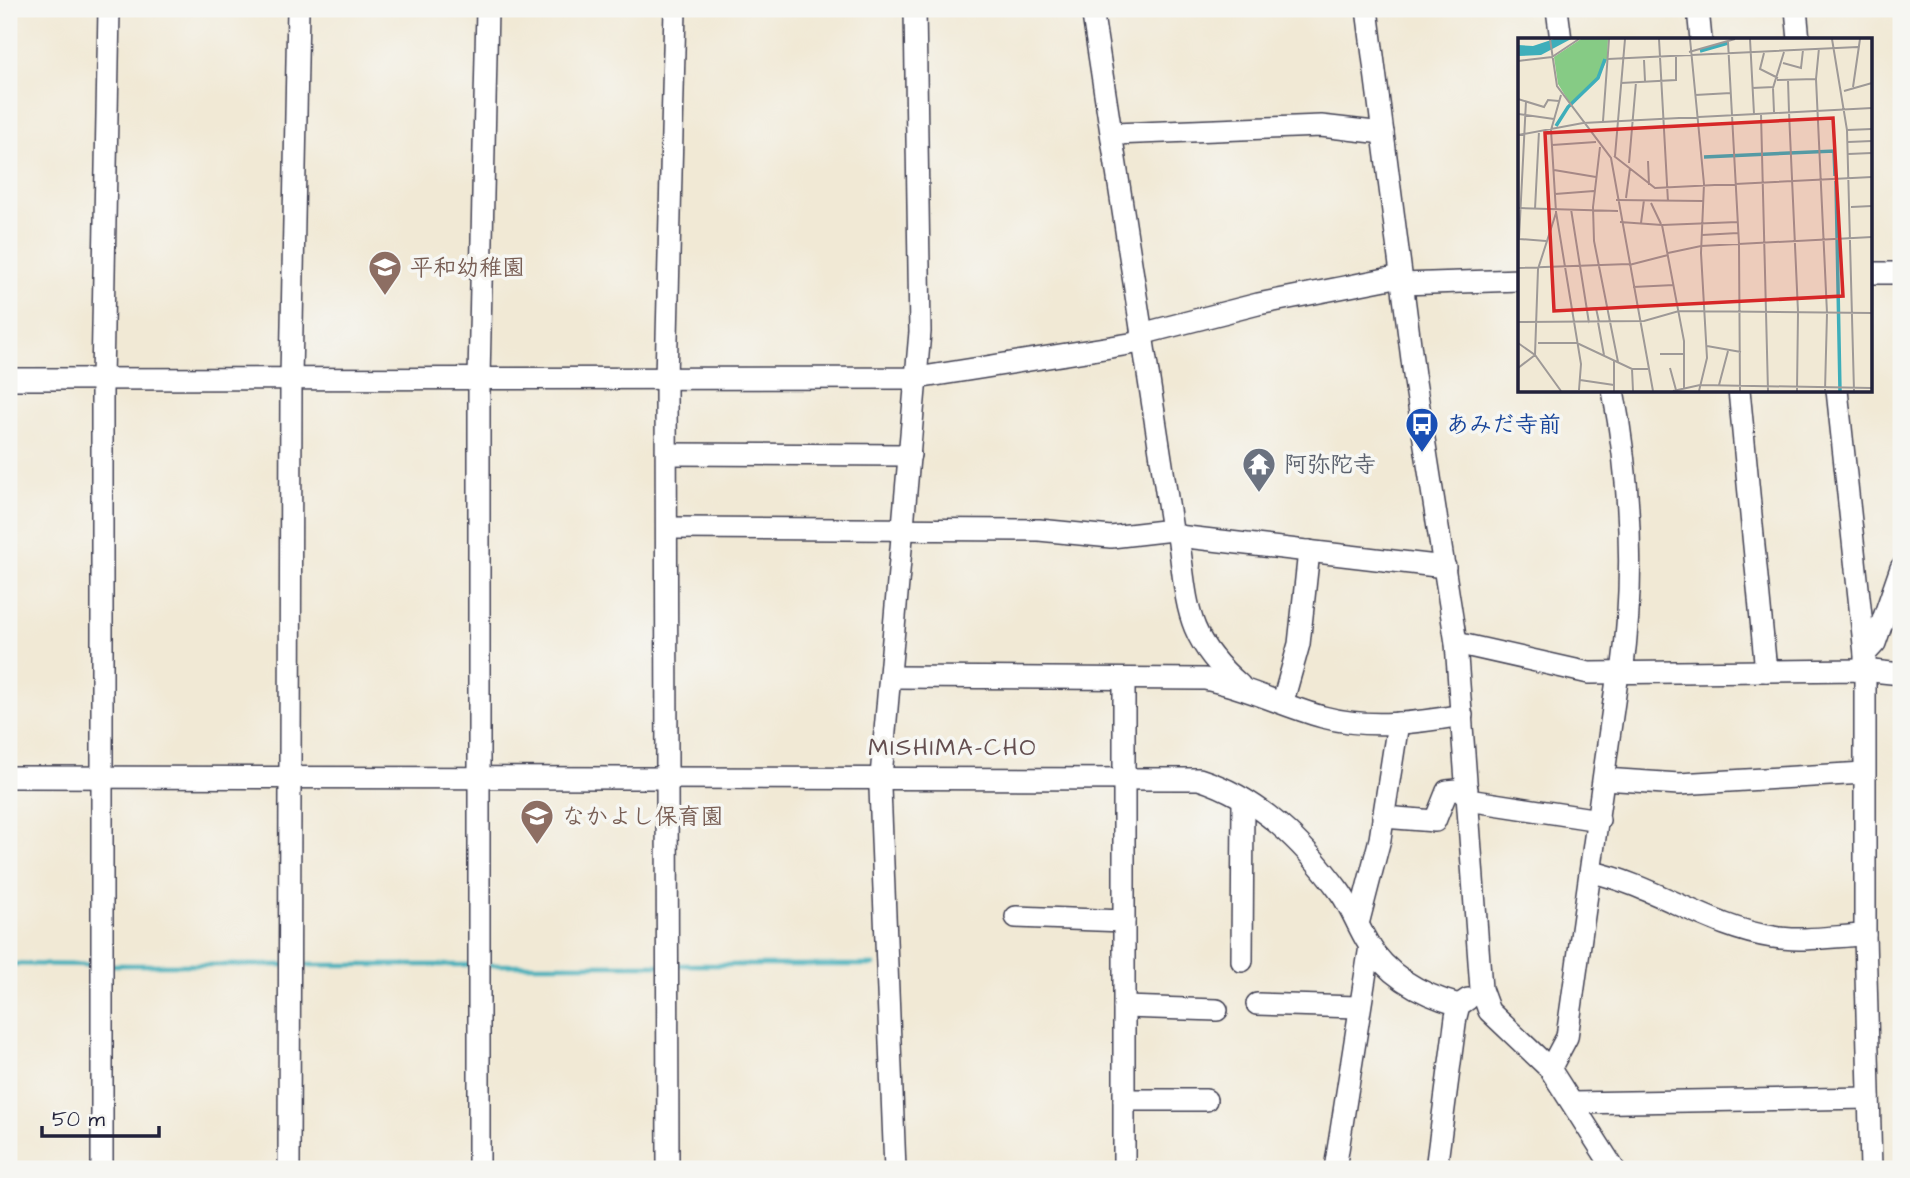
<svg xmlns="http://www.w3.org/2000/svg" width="1910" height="1178" font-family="'Architects Daughter','Klee One',sans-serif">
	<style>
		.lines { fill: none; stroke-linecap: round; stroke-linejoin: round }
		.stream { stroke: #3eaeba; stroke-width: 4.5 }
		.minor-casing { stroke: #414052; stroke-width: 24 }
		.minor { stroke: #fff; stroke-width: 21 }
		.labels { text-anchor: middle; stroke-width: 7; stroke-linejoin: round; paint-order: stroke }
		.education-label { font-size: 23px; font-weight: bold; fill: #785e54; stroke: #f6f6f2; text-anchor: start }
		.transit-label { font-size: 23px; font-weight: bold; fill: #164399; stroke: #f6f6f2; text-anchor: start }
		.worship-label { font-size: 23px; font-weight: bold; fill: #5b616d; stroke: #f6f6f2; text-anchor: start }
		.neighbourhood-label { font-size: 24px; letter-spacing: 2px; fill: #634e4f; stroke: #f6f6f2 }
		.inset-river { fill: none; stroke: #3eaeba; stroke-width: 3.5 }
		.inset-road { fill: none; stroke: #9e9997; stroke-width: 2 }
		.view { fill: #d62828; fill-opacity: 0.15; stroke: #d62828; stroke-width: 3.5 }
		.inset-edge { fill: none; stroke: #22223b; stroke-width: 3.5 }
	</style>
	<rect width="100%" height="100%" fill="#f6f6f2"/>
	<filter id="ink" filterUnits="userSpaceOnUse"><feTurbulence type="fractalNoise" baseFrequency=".0143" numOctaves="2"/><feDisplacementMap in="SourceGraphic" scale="14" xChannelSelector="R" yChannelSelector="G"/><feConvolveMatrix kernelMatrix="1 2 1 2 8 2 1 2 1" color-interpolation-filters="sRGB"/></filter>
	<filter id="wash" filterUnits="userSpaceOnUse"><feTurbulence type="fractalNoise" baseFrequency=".00686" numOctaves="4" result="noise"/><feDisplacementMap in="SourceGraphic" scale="28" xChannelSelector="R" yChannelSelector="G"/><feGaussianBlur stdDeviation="1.57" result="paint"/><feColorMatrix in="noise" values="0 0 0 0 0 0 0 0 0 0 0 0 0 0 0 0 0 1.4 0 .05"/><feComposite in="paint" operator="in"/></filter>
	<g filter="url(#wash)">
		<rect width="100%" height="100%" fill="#f1e9d5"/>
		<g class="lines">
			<!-- stream -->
			<g class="stream">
				<polyline points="9,177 12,9"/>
				<polyline points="9,964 96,965"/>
				<polyline points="108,965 285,965"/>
				<polyline points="297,965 474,965"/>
				<polyline points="486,965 663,965"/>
				<polyline points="675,965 874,965"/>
			</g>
		</g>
	</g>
	<g filter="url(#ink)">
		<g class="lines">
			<defs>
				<g id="minor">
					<polyline points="1092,9 1172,530 1178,536 1445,567"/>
					<polyline points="1367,9 1414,375 1456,643 1481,989 1489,1011 1550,1069 1614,1169"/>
					<polyline points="1557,9 1561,40"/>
					<polyline points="1698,9 1701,40"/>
					<polyline points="1796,9 1799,40"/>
					<polyline points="1114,134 1321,126 1383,133"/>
					<polyline points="1870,273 1901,273"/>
					<polyline points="1402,284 1520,280"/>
					<polyline points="1141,334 1258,304 1401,276"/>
					<polyline points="9,379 917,378 1142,342"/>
					<path d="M1613 390C1631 484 1635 578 1622 673"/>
					<polyline points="1739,390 1766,671"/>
					<polyline points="1837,390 1865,654 1865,935 1871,1169"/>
					<polyline points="667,454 910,455"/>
					<polyline points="667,528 1039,530 1111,537 1172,530"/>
					<path d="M1178 536C1188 604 1183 636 1240 685"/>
					<polyline points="1456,643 1589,673 1863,670 1901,674"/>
					<polyline points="1865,654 1875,643 1901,568"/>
					<path d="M890 677 1205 679C1250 688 1282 706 1323 717 1368 729 1417 723 1462 715"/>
					<polyline points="1124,679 1124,1169"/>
					<polyline points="1283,701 1299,644 1309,551"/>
					<path d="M9 777 1199 779C1259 798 1303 842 1340 892 1351 907 1358 927 1368 943 1388 977 1423 995 1459 1005"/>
					<polyline points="1604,779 1679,784 1864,773"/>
					<polyline points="1468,800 1599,820"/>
					<polyline points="1383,817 1435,821 1447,791 1467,789"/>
					<path d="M1592 872C1655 886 1711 928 1773 937 1802 942 1836 936 1865 935"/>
					<polyline points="1016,917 1124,921"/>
					<polyline points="1358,924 1380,839 1398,723"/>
					<polyline points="1242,961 1243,799"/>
					<polyline points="1257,1004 1358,1007"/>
					<polyline points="1124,1007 1217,1010"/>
					<polyline points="1550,1069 1567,1037 1618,673"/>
					<polyline points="1124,1100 1206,1100"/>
					<polyline points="1573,1103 1869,1098"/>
					<polyline points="102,1169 102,379 109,9"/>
					<polyline points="289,1169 291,378 298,9"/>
					<polyline points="479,1169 479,378 487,9"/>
					<polyline points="668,1169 666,379 675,9"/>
					<polyline points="895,1169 880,788 920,332 915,9"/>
					<polyline points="1335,1169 1370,946"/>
					<polyline points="1436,1169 1456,1017 1459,1005 1468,999"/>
				</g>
			</defs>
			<!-- minor casing -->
			<use href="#minor" class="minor-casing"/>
			<!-- minor -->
			<use href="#minor" class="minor"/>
		</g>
	</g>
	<!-- icons -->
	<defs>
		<symbol id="school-pin" viewBox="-11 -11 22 30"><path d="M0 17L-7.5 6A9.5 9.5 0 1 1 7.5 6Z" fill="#8d6e63" stroke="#f6f6f2"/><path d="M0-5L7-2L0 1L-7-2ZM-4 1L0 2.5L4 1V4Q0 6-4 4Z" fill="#fff"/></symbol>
		<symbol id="bus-pin" viewBox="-11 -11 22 30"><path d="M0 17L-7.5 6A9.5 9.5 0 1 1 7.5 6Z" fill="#1a4fb4" stroke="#f6f6f2"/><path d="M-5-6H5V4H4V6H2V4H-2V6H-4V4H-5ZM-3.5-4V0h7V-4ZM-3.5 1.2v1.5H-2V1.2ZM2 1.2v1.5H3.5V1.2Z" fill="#fff"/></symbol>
		<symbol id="temple-pin" viewBox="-11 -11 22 30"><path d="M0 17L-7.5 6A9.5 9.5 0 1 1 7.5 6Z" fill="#6b7280" stroke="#f6f6f2"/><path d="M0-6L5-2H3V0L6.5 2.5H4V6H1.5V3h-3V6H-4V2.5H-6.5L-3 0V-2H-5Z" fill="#fff"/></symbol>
	</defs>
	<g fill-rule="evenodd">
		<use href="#school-pin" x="366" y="248" width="38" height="52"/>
		<use href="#bus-pin" x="1403" y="405" width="38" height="52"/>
		<use href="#temple-pin" x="1240" y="445" width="38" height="52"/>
		<use href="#school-pin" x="518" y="797" width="38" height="52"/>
	</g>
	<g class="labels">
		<!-- education labels -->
		<g class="education-label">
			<text x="410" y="275">平和幼稚園</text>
			<text x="562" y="824">なかよし保育園</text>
		</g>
		<!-- transit labels -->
		<g class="transit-label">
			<text x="1446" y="432">あみだ寺前</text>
		</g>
		<!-- worship labels -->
		<g class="worship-label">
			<text x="1284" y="472">阿弥陀寺</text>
		</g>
		<!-- neighbourhood labels -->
		<g class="neighbourhood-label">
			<text x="953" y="755">MISHIMA-CHO</text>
		</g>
	</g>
	<!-- overview -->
	<g transform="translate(1518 38)">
		<rect width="354" height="354" fill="#f1e9d5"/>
		<path d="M63 1H90L89 22 80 40 53 67 40 46 36 19Z" fill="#86cb85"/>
		<path d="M36 1H53L23 17 0 18V7L15 8Z" fill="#3eaeba"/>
		<path class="inset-river" d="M182 13 210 5M38 88 50 69 80 40 87 21M186 119 316 113 317 138M318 143 322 353"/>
		<path class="inset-road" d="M32 1 39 48 93 120 135 353M141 1 150 164M172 1 186 146 183 215 189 320 181 353M232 1 236 76M314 1 329 92 336 353M210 4 221 206 222 353M301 10 298 41 309 275 307 353M171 14 217 1M246 15 242 31 260 40M90 21 340 9M126 22 127 43M0 23 34 19 61 1M265 25 283 30 285 12M259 42 298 41M270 42 271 74M103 45 158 42V18M335 49 342 1M234 50 256 49M326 53 354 45M43 57 33 92 38 174 63 326 61 352M177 57 213 55M0 61 26 69 30 62 41 63M8 63 1 201 28 203M256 74 255 50 266 14M271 74 280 274 279 353M0 76 36 81M243 76 250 353M85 83 91 1M329 92 354 91M0 97 65 85 354 70M330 104 354 103M34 107 78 104M330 116 354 115M96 118 137 150 354 139M97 118 107 1M130 123 131 147M111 125 118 44M36 132 78 139M37 156 76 153M108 160 112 130M98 162 185 163M133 165 143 186M75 169 76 203 100 324M75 169 82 109M333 169 354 168M1 170 100 173M17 171 21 93M53 171 71 285M102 184 144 187 220 184M123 185 126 162M144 187 166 303V350M184 197 220 195M150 215 183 208 354 199M111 227 150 217M0 230 111 226M115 249 156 247M69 271 78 270 81 284M0 284 126 283 161 273 354 275M80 284 86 317M0 305 17 317 43 353M20 305H59L114 331H130M189 308 223 314M142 316H166M96 322V353M0 330 17 317 20 231 38 175M152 330 158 352M114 331 115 353M62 342 96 347M201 347 210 313M155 353 182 347 354 350"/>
		<path class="view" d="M315 80 325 258 36 273 27 95Z"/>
		<rect width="354" height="354" class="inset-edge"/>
	</g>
	<!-- margin -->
	<rect width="1910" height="1178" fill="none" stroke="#f6f6f2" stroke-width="35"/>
	<!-- scale -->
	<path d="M42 1126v10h117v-10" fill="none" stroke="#22223b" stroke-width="3.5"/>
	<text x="52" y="1126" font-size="21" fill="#22223b" stroke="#f6f6f2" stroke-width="5" paint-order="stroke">50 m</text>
</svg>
